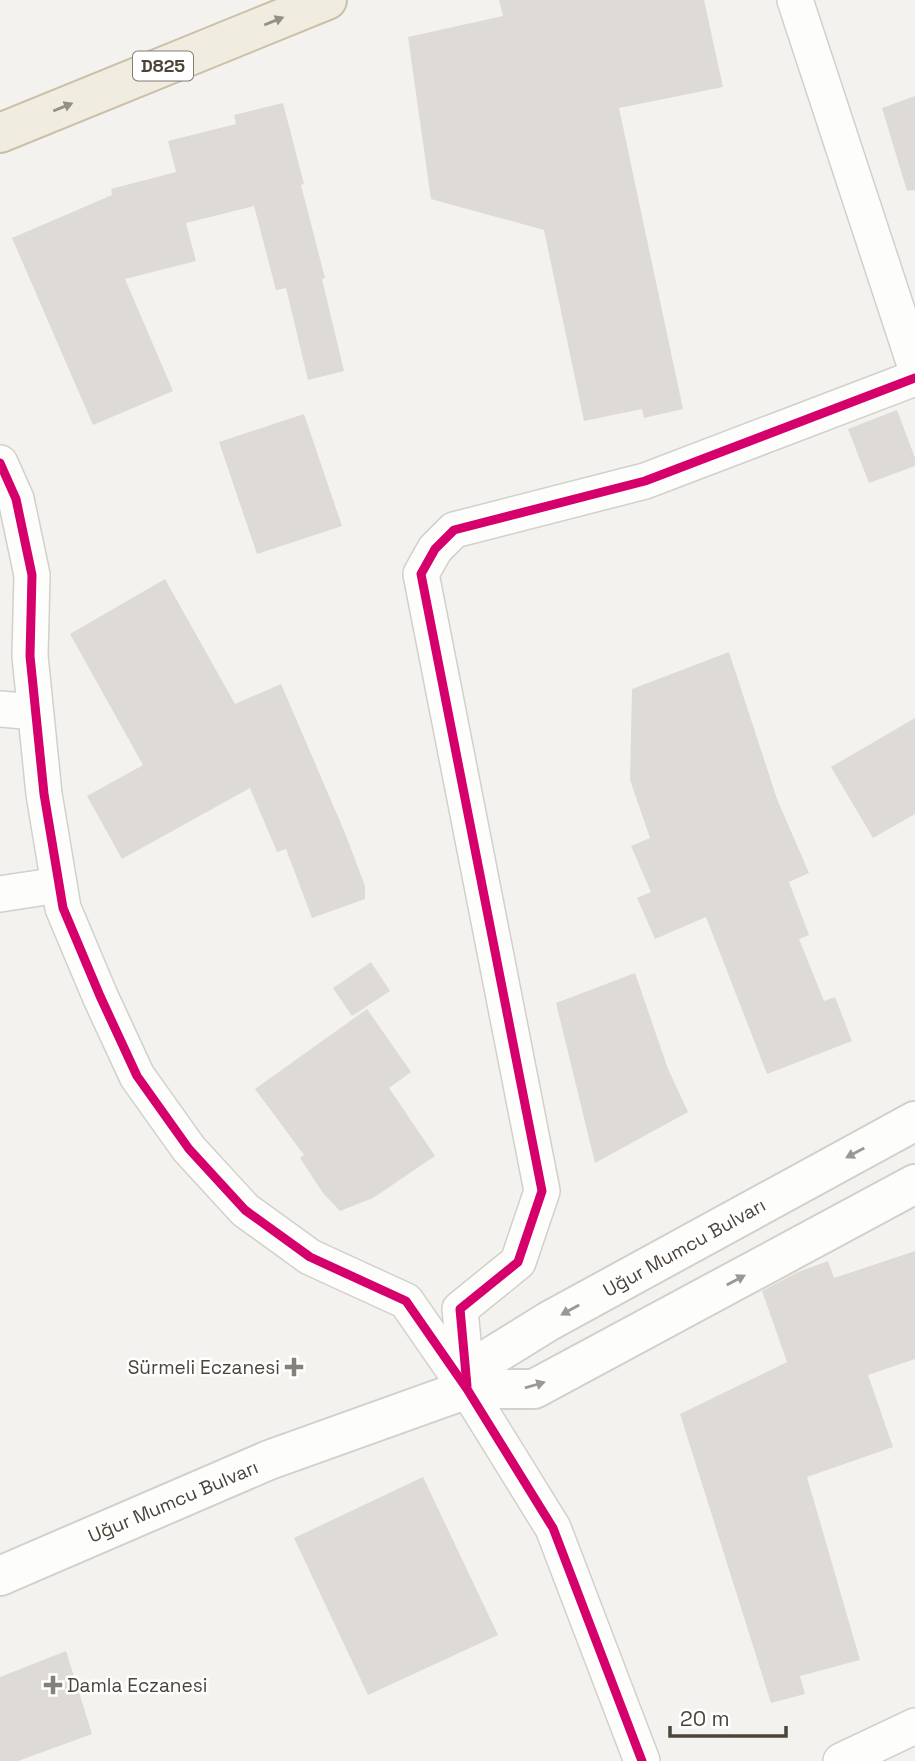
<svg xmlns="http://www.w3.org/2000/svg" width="915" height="1761" font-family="'Space Grotesk',sans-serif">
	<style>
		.building { fill: #dedbd6 }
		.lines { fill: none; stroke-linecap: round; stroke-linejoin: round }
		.minor-casing { stroke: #d2d0cb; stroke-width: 38 }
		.tertiary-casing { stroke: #d2d0cb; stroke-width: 42 }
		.trunk-casing { stroke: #ccbfa9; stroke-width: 42 }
		.minor { stroke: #fdfdfc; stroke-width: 35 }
		.tertiary { stroke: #fdfdfc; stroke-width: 38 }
		.trunk { stroke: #f0ece0; stroke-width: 38 }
		.cycleway-casing { stroke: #fff; stroke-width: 13 }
		.cycleway { stroke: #d6006c; stroke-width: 9 }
		.oneway { fill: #959084 }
		.oneway2 { fill: #9b9791 }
		.poi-dot { fill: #868178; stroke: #fff; stroke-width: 2.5 }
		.labels { text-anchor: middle; stroke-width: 5; stroke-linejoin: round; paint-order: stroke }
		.shield { fill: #fff; stroke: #817c74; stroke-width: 2 }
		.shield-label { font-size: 18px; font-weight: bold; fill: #4b4439 }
		.street-label { font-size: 19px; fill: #4b4439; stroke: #fff }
		.poi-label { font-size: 19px; fill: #4b4439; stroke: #fff; text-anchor: end }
	</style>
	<rect width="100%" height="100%" fill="#f4f2ee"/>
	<!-- building -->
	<g class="building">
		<polygon points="499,0 704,0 723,87 619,108 683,409 644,418 642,409 584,421 544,230 431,199 408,37 503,16"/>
		<polygon points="915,96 915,190 907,191 882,108"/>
		<polygon points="283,103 304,184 301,185 325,278 322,279 344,371 308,380 286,288 276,290 254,206 186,223 196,261 125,279 173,391 93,425 12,238 112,195 111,189 176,172 168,141 236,124 234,115"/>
		<polygon points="897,410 915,458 915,466 869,483 848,429"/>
		<polygon points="304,414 342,526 257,554 219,442"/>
		<polygon points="165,579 235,704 281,684 345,833 365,886 365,899 312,918 286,849 277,852 250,788 122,859 87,796 143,765 70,634"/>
		<polygon points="729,652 777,799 809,873 789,882 809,935 799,939 824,1001 835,997 852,1041 767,1074 706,917 655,939 637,898 651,892 631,846 650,838 630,780 632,689"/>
		<polygon points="915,718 915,814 873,838 831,767"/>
		<polygon points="371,962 390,991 352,1016 333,988"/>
		<polygon points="635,973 668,1069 688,1112 595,1163 556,1003"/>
		<polygon points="367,1009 411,1072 389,1088 435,1156 373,1198 340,1211 323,1193 300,1158 304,1155 255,1089"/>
		<polygon points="915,1251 915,1359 868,1375 893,1447 807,1477 860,1660 800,1676 805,1694 771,1703 680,1414 787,1362 762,1291 798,1272 828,1261 834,1278"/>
		<polygon points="423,1477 498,1635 368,1695 294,1538"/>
		<polygon points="66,1651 92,1734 18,1761 0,1761 0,1677"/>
	</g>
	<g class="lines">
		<defs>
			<g id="minor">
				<polyline points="795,0 915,365"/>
				<polyline points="0,463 16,499 32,575 30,656 44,794 63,908 100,996 137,1076 189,1149 245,1210 310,1257 406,1301 467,1389 553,1528 642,1761"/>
				<polyline points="0,709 35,712"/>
				<polyline points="0,894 59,885"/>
				<polyline points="467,1386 460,1309 518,1262 542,1191 421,574 435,549 454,530 645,481 915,378"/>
				<polyline points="841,1761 915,1726"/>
			</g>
			<g id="tertiary">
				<polyline points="467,1389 486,1360 549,1321 915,1121"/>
				<polyline points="0,1576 269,1460 467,1389 534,1389 915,1184"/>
			</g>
			<polyline id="trunk" points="0,133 327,0"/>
		</defs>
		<!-- minor casing -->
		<use href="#minor" class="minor-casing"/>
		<!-- tertiary casing -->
		<use href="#tertiary" class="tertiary-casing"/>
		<!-- trunk casing -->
		<use href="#trunk" class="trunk-casing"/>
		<!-- minor -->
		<use href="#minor" class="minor"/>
		<!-- tertiary -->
		<use href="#tertiary" class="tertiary"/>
		<!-- trunk -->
		<use href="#trunk" class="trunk"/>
		<defs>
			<g id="cycleway">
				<polyline points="0,463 16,499 32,575 30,656 44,794 63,908 100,996 137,1076 189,1149 245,1210 310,1257 406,1301 467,1389 553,1528 642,1761"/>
				<polyline points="467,1386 460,1309 518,1262 542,1191 421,574 435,549 454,530 645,481 915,378"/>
			</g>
		</defs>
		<!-- cycleway casing -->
		<use href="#cycleway" class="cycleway-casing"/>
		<!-- cycleway -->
		<use href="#cycleway" class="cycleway"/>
	</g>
	<!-- one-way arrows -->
	<defs><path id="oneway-solid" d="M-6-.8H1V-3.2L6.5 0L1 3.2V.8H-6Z" transform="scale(1.75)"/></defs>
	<g class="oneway">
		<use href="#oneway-solid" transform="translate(274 21) rotate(-22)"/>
		<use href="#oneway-solid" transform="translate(63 107) rotate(-22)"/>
	</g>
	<g class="oneway2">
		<use href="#oneway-solid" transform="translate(855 1153) rotate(152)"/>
		<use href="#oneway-solid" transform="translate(736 1280) rotate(-28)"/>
		<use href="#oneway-solid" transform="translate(570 1310) rotate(151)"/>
		<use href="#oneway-solid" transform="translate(535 1385) rotate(-16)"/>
	</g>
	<!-- markers -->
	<g class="poi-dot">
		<path d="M290.5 1356.5h7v7h7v7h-7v7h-7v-7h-7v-7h7z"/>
		<path d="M49.5 1674.5h7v7h7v7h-7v7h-7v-7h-7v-7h7z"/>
	</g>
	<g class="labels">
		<!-- shield labels -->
		<rect class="shield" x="133" y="51.5" width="60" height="29" rx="5"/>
		<g class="shield-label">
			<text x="163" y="72">D825</text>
		</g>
		<!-- street labels -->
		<g class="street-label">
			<text transform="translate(684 1247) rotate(-29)" y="7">Uğur Mumcu Bulvarı</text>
			<text transform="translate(173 1501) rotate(-23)" y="7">Uğur Mumcu Bulvarı</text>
		</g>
		<!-- poi labels -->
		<g class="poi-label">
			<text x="280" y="1374">Sürmeli Eczanesi</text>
			<text x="67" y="1692" text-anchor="start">Damla Eczanesi</text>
		</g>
	</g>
	<!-- scale -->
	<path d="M670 1726v10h116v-10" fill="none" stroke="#4b4439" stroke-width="3.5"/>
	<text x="680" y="1726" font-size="21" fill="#4b4439" stroke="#ffffff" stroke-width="5" paint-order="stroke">20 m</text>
</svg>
